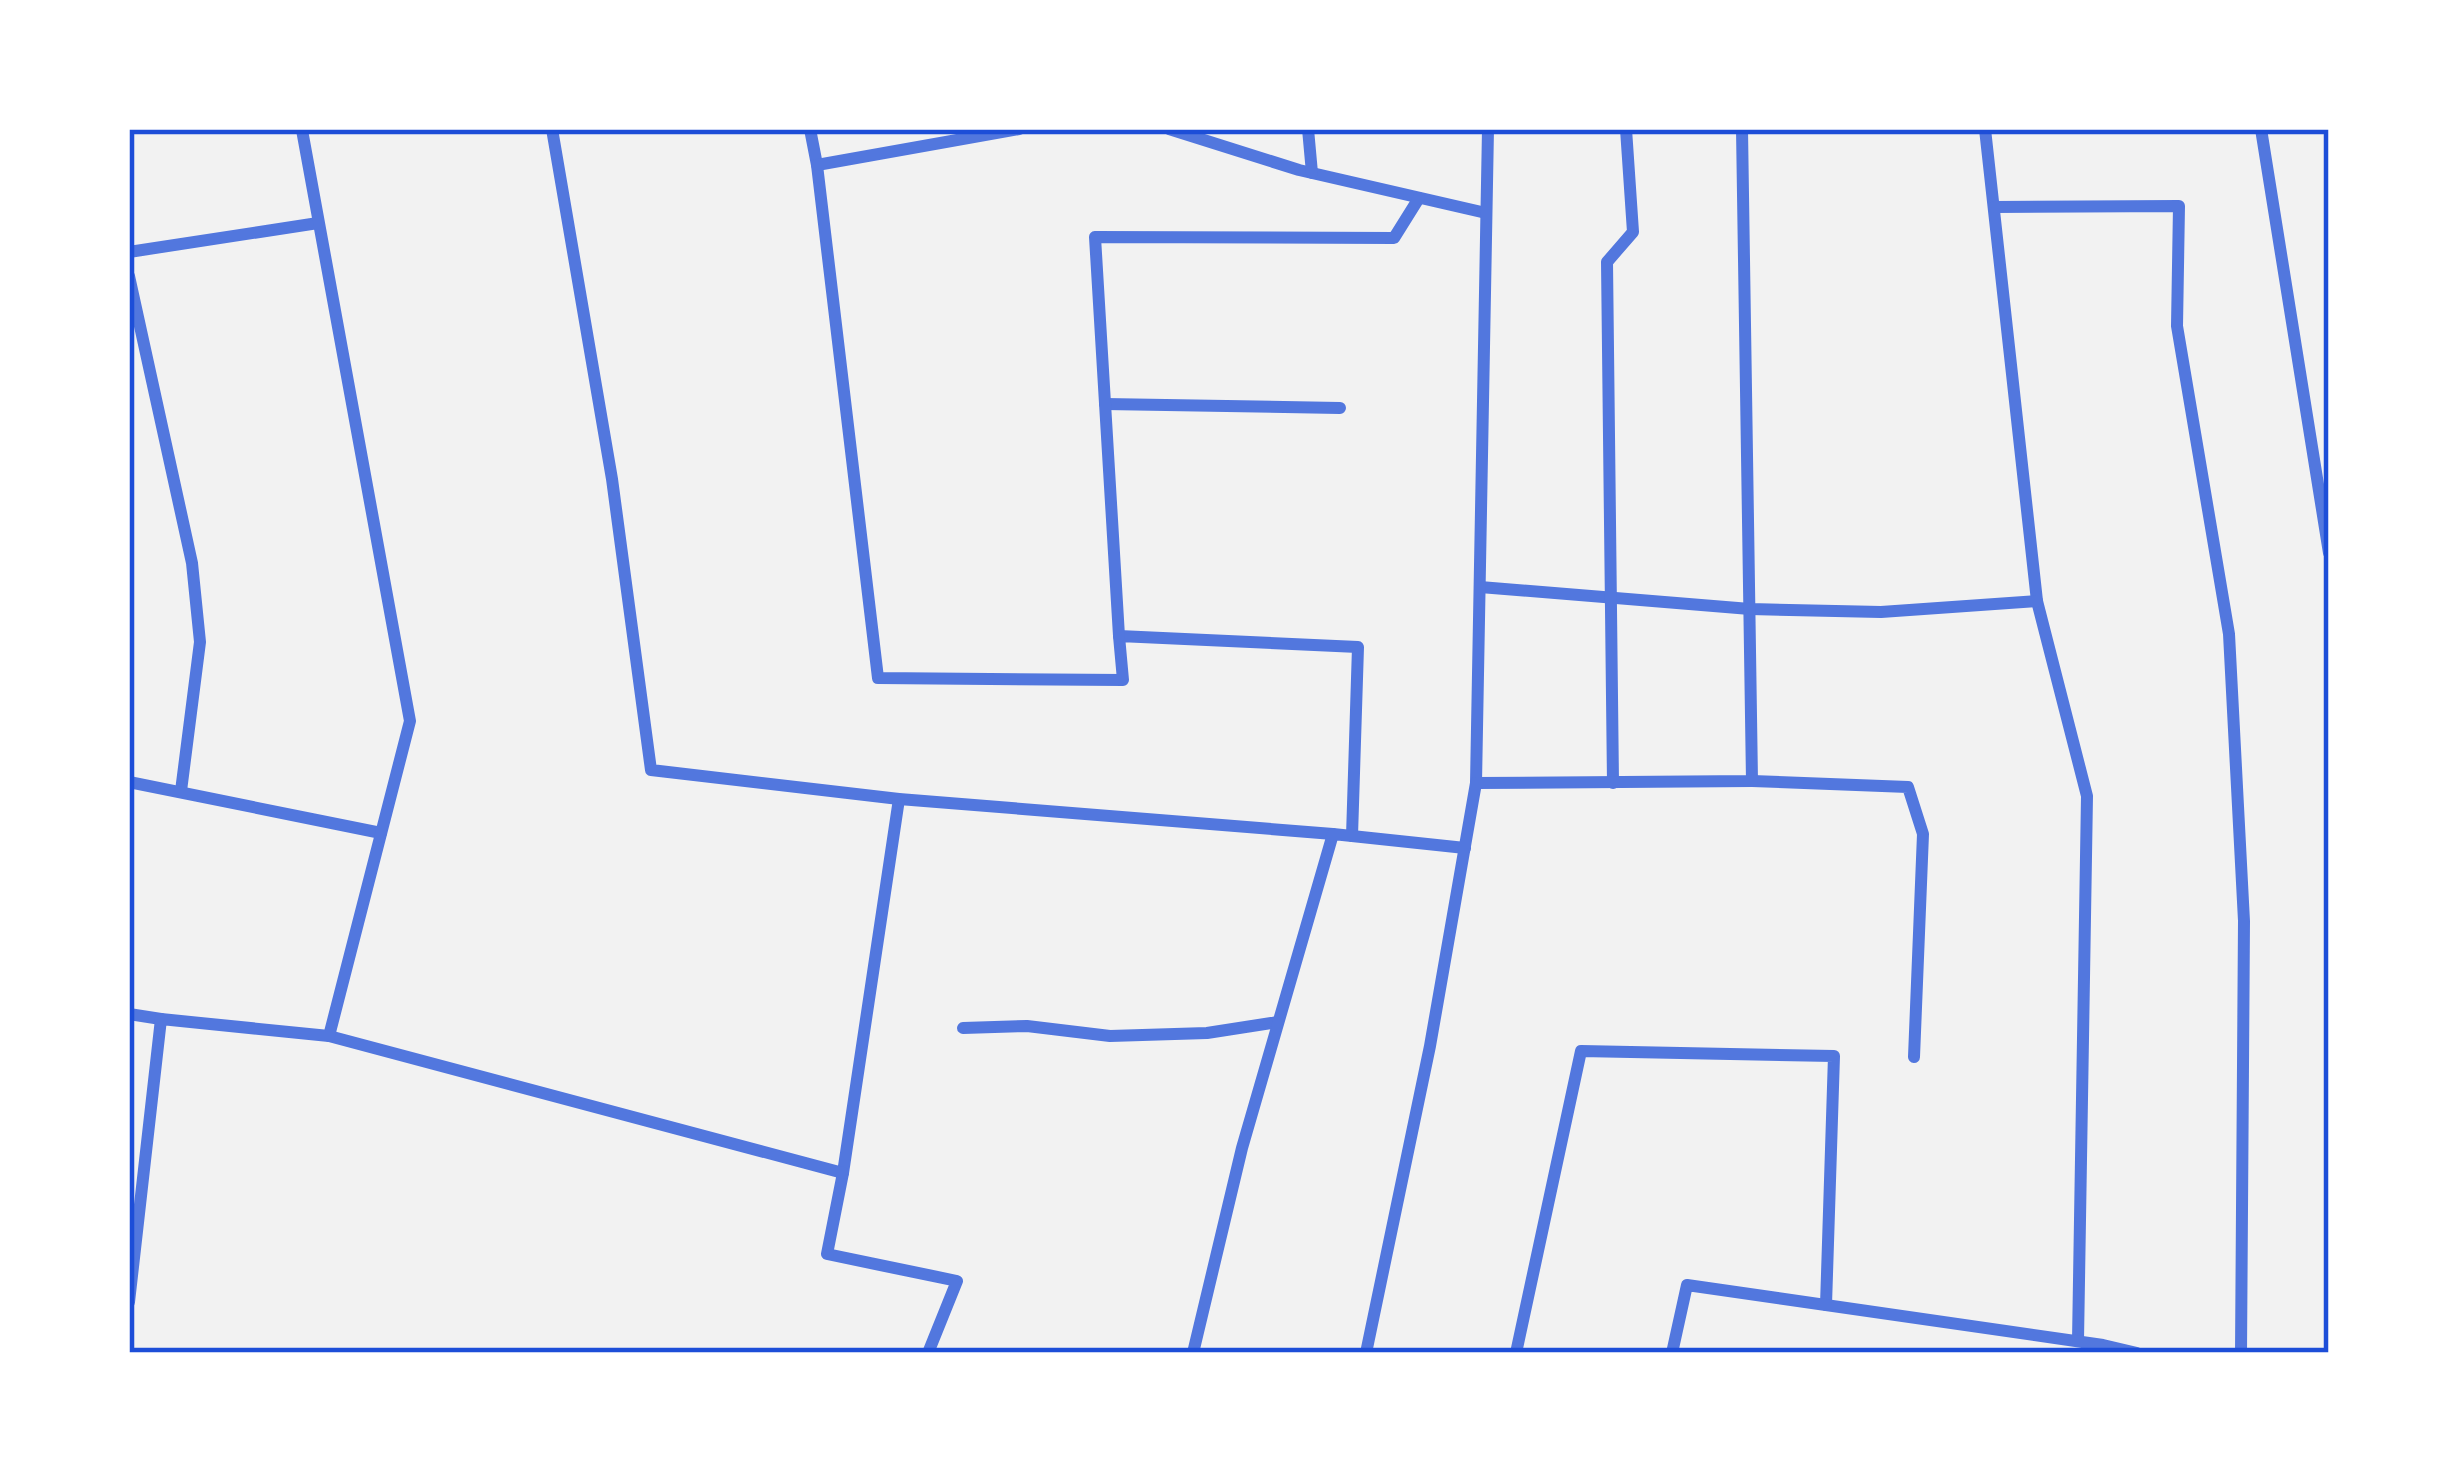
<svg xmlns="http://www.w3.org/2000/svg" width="2458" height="1482" font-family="'Sofia Sans Condensed',sans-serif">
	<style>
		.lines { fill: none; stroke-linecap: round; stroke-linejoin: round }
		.minor { stroke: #5277de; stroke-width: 12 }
		.neatline { fill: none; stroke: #1d4ed8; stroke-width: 4.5 }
	</style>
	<rect width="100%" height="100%" fill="#f2f2f2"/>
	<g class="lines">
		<!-- minor -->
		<g class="minor">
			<polyline points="552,129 612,479 651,770 899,799 1333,834"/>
			<polyline points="810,129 817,165 878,678 1123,680 1119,636 1358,647 1352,836"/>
			<polyline points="1169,129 1299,170 1486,213"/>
			<polyline points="1308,129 1312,173"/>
			<polyline points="1985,129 2037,601 2087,796 2078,1341"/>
			<polyline points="2261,129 2329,553"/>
			<polyline points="817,165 1019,129"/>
			<polyline points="1994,207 2179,206 2177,326 2229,634 2244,921 2241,1353"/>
			<polyline points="129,252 318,223"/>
			<polyline points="129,276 192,563 200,642 181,791"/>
			<polyline points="1105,404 1340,408"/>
			<polyline points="1480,587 1750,609 1881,612 2037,601"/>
			<polyline points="1119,636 1095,237 1394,238 1419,198"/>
			<polyline points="1752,781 1908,787 1923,834 1914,1057"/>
			<polyline points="129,782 381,833"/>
			<polyline points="1476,783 1488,129"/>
			<polyline points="1613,783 1607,262 1633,232 1626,129"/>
			<polyline points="899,799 843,1173 827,1254 957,1281 928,1353"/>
			<polyline points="129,1014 161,1019"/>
			<polyline points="963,1028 1027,1026 1110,1036 1207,1033 1278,1022"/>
			<polyline points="329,1036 843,1173"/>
			<polyline points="129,1302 161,1019 329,1036 410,721 302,130"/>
			<polyline points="1193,1353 1242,1148 1333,834 1465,848"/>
			<polyline points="1366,1353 1430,1046 1476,783 1752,781 1742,129"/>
			<polyline points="1516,1353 1581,1051 1834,1056 1826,1305"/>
			<polyline points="1672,1353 1687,1285 2103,1345 2137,1353"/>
		</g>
	</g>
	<!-- border -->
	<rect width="2458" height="1482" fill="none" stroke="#ffffff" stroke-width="264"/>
	<rect x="132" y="132" width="2194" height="1218" class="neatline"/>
</svg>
